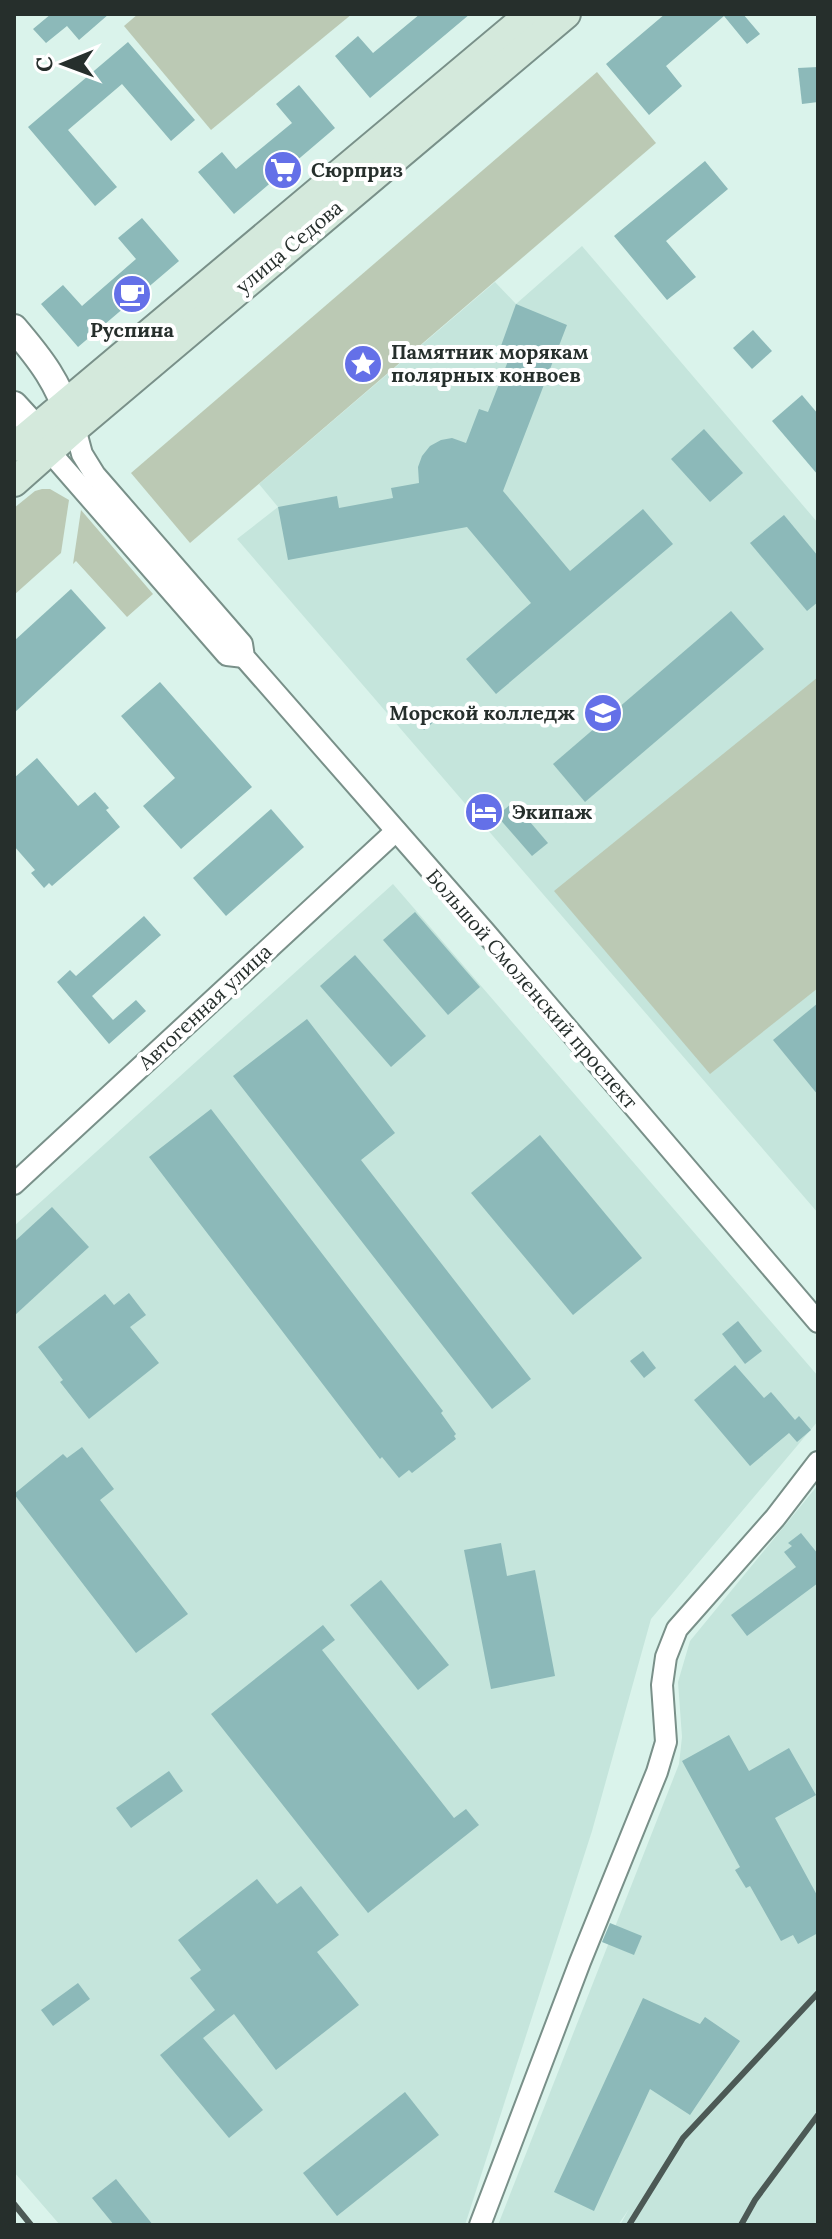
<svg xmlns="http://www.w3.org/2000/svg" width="832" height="2239" font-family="Lora,serif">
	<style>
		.built { fill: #c5e5dc }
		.green { fill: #bbc9b4 }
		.building { fill: #8cb9b9 }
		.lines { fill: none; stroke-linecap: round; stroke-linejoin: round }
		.minor-casing { stroke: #799089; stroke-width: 24 }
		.tertiary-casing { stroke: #799089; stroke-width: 30 }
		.secondary-casing { stroke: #799089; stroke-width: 32 }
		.minor { stroke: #fff; stroke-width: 20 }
		.tertiary { stroke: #fff; stroke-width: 26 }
		.secondary { stroke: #d4e9dc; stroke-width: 28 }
		.rail { stroke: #4c5955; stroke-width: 6 }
		.labels { text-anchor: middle; stroke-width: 8; stroke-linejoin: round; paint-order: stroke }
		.poi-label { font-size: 20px; font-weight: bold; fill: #262f2c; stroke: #fff; text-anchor: start }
		.street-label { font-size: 20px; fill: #262f2c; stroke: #fff }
	</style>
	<rect width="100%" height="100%" fill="#daf3eb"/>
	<!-- built -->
	<g class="built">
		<polygon points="582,246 818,523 818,1213 237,539 278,507 259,484 495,282 516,304"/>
		<polygon points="393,884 818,1376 818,1421 651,1619 592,1831 465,2225 60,2225 14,2172 14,1226"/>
		<polygon points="818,1485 818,2225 620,2225 629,2209 618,2225 498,2225 679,1764 682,1737 678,1682 690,1641"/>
	</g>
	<!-- green -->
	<g class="green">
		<polygon points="138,14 352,14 211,130 124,26"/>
		<polygon points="597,72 656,143 190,543 131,473"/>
		<polygon points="42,489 50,489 69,500 61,553 14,595 14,508 35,491"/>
		<polygon points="81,510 153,594 127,617 76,561 73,564"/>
		<polygon points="818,677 818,988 710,1074 554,891"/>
	</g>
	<!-- building -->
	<g class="building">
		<polygon points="51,14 109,14 79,40 67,26 46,43 33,29"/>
		<polygon points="420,14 470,14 370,98 335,56 358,36 373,53"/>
		<polygon points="665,14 743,14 760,34 747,44 724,16 666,66 682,86 649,115 606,64"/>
		<polygon points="128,42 195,120 171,141 122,84 68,130 117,187 95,206 28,127"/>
		<polygon points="818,67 818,102 802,104 798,68"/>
		<polygon points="299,85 335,128 234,214 198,172 222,152 236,169 292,123 276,104"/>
		<polygon points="705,161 728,189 666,241 696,277 667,300 614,236"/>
		<polygon points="142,218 179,261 78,347 41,304 63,285 82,306 136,259 118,238"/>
		<polygon points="516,304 567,325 503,491 570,571 643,509 673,544 496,694 466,659 531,603 467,527 288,560 278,507 337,496 339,508 393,498 391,488 419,483 418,467 422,456 430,446 441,440 452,438 466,443 479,409 488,412 508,361 497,357"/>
		<polygon points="753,330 772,351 752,369 733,348"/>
		<polygon points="802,395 818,414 818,475 772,421"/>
		<polygon points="704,429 743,473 710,502 671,459"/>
		<polygon points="784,515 818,556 818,602 807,611 750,543"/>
		<polygon points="71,589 106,628 14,713 14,641"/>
		<polygon points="731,611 764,649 585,802 553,764"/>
		<polygon points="160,682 252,787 181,849 143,806 175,778 121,716"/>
		<polygon points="426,707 436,720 424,730 414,717"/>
		<polygon points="37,758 78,806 95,792 109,808 106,810 120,827 52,886 49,883 44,888 31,873 35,870 14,846 14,778"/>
		<polygon points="513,802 548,843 532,856 497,816"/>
		<polygon points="271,809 304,847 226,916 193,878"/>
		<polygon points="415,912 480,987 448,1015 383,940"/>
		<polygon points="144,916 161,935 92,996 113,1020 136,1000 146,1011 109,1044 57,982 70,970 76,976"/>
		<polygon points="355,955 426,1036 391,1067 320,986"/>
		<polygon points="818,1003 818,1095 773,1040"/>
		<polygon points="307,1019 395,1133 361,1160 531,1379 492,1409 233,1076"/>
		<polygon points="211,1109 443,1411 441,1413 456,1434 454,1436 456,1439 412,1473 409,1470 399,1478 382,1457 380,1459 149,1157"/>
		<polygon points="540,1135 642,1258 573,1315 471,1193"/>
		<polygon points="52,1207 89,1247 14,1316 14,1242"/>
		<polygon points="129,1293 146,1315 130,1327 159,1363 89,1419 60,1382 63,1380 38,1347 105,1294 114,1305"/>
		<polygon points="738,1321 762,1351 745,1364 722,1334"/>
		<polygon points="643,1351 656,1368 644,1378 630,1361"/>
		<polygon points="735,1365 764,1398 771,1392 795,1420 799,1416 811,1430 797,1442 789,1433 750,1466 694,1400"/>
		<polygon points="82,1447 114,1489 100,1500 188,1614 136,1653 14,1494 63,1454 67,1458"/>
		<polygon points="801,1533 818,1554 818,1583 747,1636 731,1615 796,1567 784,1552 792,1546 788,1543"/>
		<polygon points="501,1543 507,1576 535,1570 555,1676 491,1689 464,1550"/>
		<polygon points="381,1580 449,1665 418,1690 350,1605"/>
		<polygon points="323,1625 335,1640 322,1650 454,1818 466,1809 479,1825 368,1913 211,1714"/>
		<polygon points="729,1735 749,1771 789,1748 816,1795 775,1818 818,1897 818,1933 798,1944 793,1935 781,1941 750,1886 746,1888 735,1870 740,1867 682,1761"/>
		<polygon points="169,1771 183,1791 131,1828 116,1808"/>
		<polygon points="257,1879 277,1904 301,1886 339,1935 317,1952 359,2005 276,2070 234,2014 203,2038 263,2110 229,2138 160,2055 215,2010 190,1978 201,1970 178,1940"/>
		<polygon points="610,1923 642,1936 634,1955 602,1942"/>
		<polygon points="78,1983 90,1999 53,2026 41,2010"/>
		<polygon points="643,1998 700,2024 705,2017 740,2041 690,2115 650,2089 594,2211 554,2192"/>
		<polygon points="405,2092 439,2135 337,2216 303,2173"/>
		<polygon points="116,2179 153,2225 114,2225 92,2198"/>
	</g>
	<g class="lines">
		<defs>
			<g id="minor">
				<polyline points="75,428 82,454 95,475 242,644 244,657 485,932 818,1322"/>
				<polyline points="50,452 227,655 244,657"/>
				<polyline points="14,1184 396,831"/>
				<polyline points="480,2225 580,1962 657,1772 666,1742 662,1685 666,1657 677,1629 775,1518 818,1462"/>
			</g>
			<g id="tertiary">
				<path d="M14 328C43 362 57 381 72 423"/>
				<polyline points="14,405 36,429 46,446"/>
			</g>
			<g id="secondary">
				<polyline points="14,447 530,14"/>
				<polyline points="14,482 75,428 566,14"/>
			</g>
		</defs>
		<!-- minor casing -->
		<use href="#minor" class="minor-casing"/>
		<!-- tertiary casing -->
		<use href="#tertiary" class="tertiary-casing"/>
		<!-- secondary casing -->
		<use href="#secondary" class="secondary-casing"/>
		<!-- minor -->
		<use href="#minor" class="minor"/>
		<!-- tertiary -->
		<use href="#tertiary" class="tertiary"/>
		<!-- secondary -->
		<use href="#secondary" class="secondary"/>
		<!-- rail -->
		<g class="rail">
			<polyline points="14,2204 31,2225"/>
			<polyline points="629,2225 683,2138 818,1993"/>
			<polyline points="741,2225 755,2200 818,2115"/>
		</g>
	</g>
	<!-- icons -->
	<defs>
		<symbol id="supermarket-disc" viewBox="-11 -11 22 22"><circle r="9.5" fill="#6470e8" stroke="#fff"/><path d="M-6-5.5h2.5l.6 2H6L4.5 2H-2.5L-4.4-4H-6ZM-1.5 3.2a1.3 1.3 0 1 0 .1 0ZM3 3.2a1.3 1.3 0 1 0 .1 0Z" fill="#fff"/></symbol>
		<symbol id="cafe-disc" viewBox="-11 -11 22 22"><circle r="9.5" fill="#6470e8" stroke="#fff"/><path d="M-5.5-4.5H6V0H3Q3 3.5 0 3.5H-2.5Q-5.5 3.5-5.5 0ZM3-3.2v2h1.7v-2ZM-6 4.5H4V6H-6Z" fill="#fff"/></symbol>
		<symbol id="sight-disc" viewBox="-11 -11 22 22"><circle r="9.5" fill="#6470e8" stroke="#fff"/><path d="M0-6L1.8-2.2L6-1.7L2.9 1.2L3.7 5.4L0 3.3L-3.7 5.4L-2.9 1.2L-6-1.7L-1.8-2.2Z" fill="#fff"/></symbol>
		<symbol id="university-disc" viewBox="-11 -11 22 22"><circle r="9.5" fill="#6470e8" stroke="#fff"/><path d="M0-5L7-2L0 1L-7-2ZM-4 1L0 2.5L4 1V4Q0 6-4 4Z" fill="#fff"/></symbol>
		<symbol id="hotel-disc" viewBox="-11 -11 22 22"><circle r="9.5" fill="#6470e8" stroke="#fff"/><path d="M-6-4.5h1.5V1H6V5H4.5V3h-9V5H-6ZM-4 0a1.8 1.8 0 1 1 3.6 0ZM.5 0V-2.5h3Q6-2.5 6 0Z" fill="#fff"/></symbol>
	</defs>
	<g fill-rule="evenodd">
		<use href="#supermarket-disc" x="261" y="148" width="44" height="44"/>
		<use href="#cafe-disc" x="110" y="272" width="44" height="44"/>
		<use href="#sight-disc" x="341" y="342" width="44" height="44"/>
		<use href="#university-disc" x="581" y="691" width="44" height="44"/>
		<use href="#hotel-disc" x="462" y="790" width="44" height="44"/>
	</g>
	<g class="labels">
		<!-- poi labels -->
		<g class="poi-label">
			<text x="311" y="177">Сюрприз</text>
			<text x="132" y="337" text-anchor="middle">Руспина</text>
			<text x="391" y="359">Памятник морякам<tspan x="391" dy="23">полярных конвоев</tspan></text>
			<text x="575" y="720" text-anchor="end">Морской колледж</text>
			<text x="512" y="819">Экипаж</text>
		</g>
		<!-- street labels -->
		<g class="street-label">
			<text transform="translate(289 247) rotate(-40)" y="7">улица Седова</text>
			<text transform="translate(532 989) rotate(49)" y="7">Большой Смоленский проспект</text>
			<text transform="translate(205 1007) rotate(-43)" y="7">Автогенная улица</text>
		</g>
	</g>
	<!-- border -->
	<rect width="832" height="2239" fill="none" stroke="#262f2c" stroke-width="32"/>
	<!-- north arrow -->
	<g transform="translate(64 64) rotate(269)" stroke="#ffffff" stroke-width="6" paint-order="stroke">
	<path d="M0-6L14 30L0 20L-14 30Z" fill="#262f2c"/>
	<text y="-12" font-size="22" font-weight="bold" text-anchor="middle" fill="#262f2c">С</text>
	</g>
</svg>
